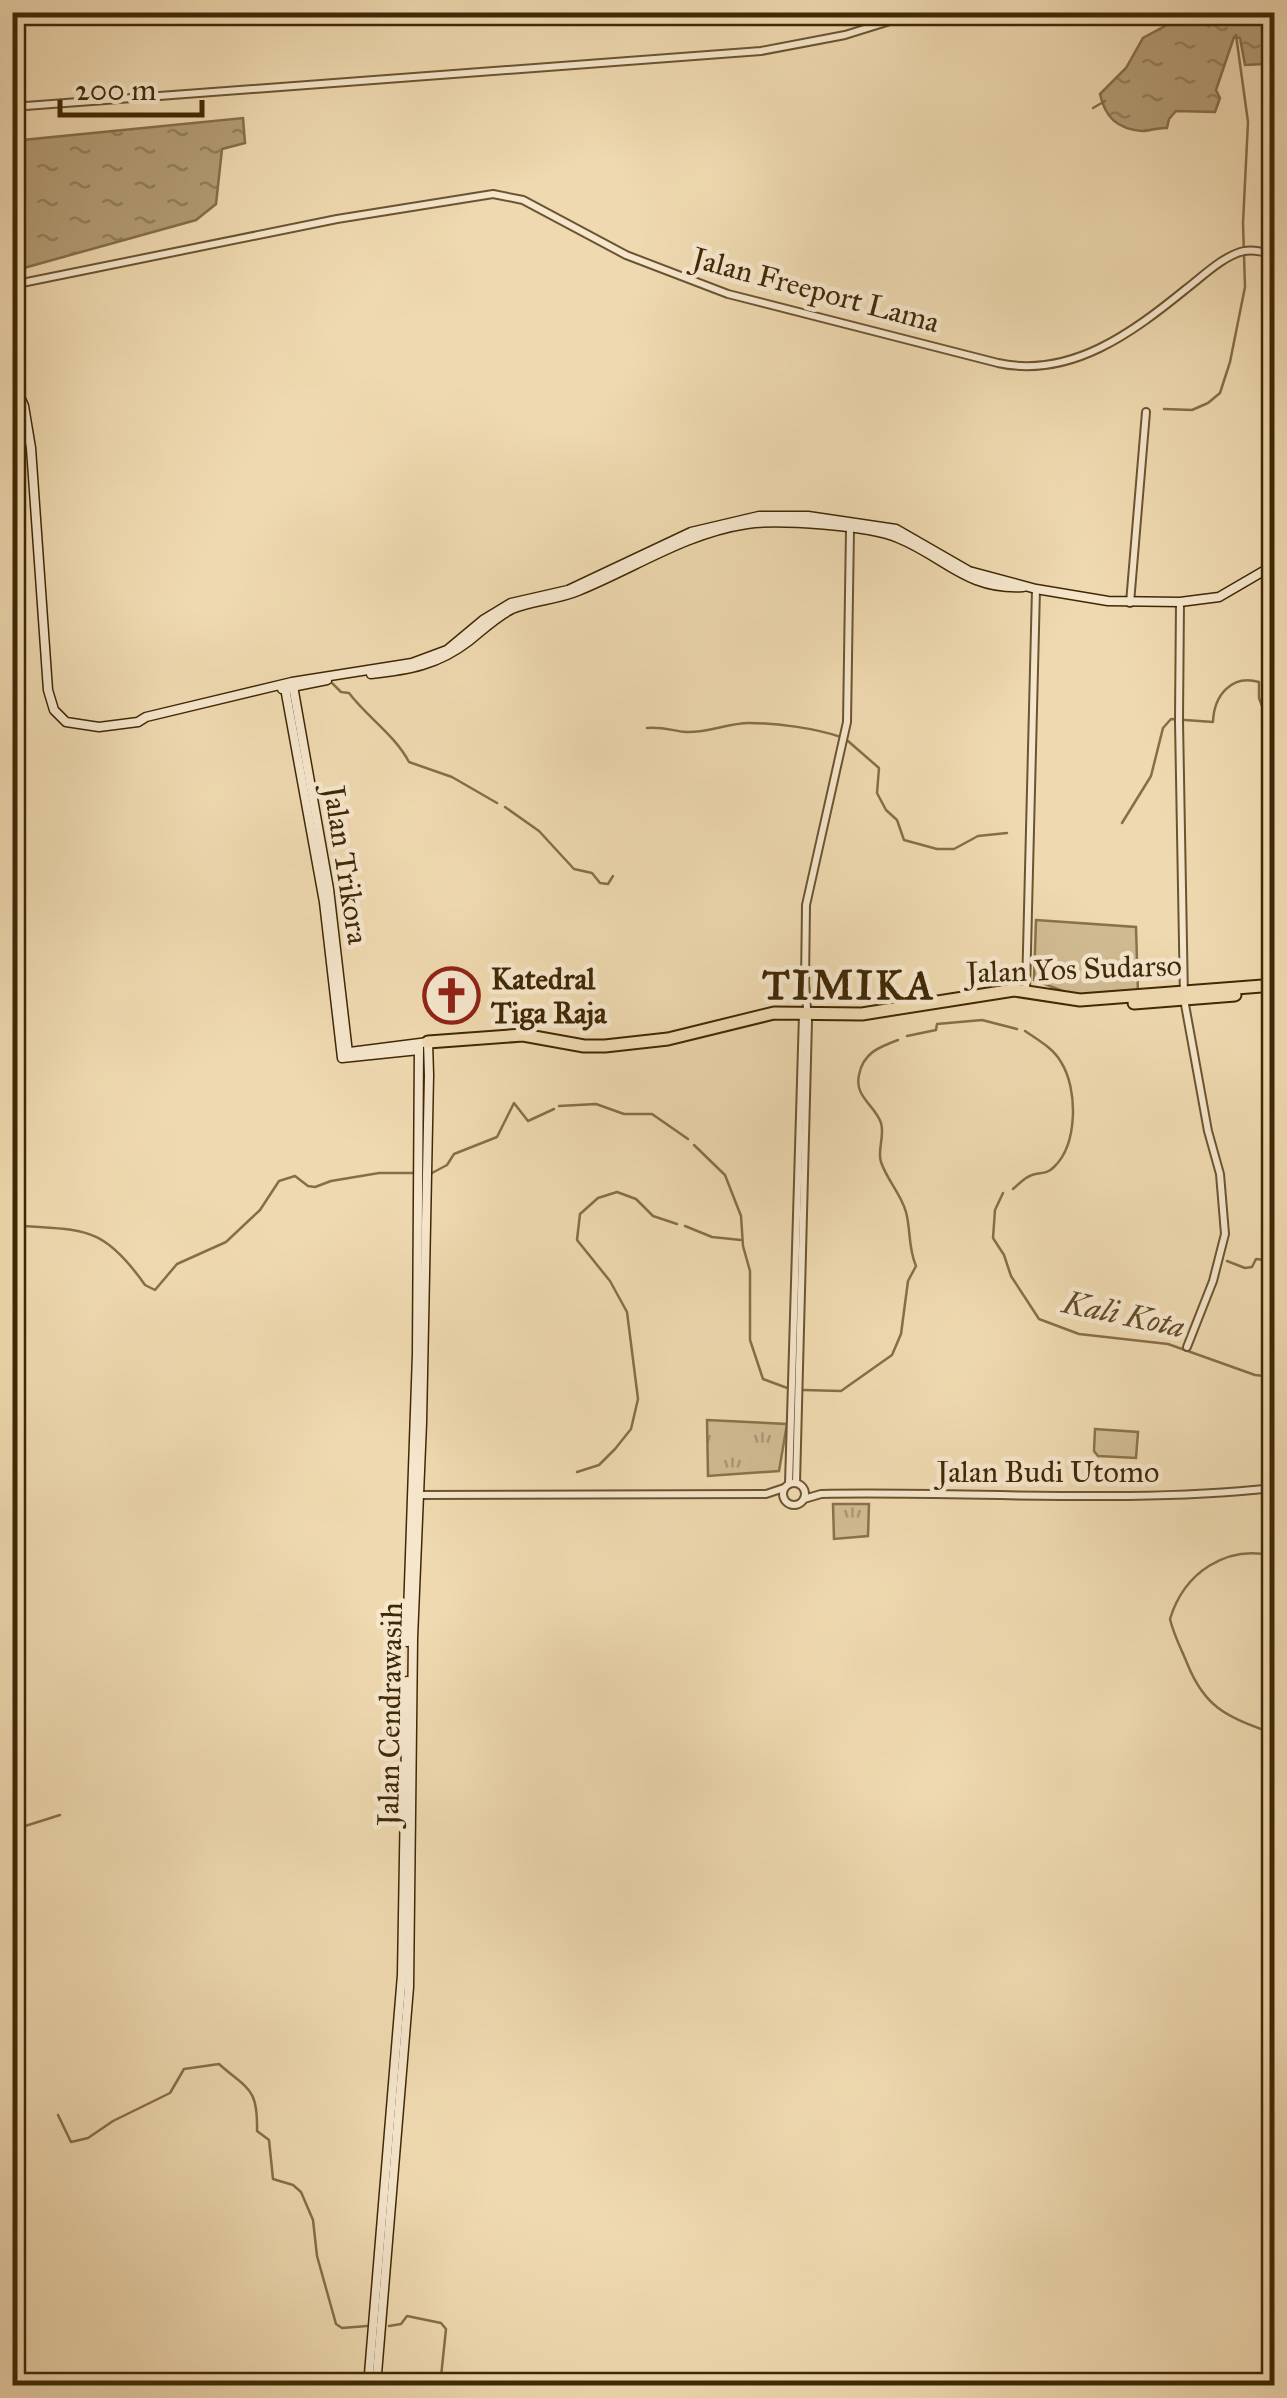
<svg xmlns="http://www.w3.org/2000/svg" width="1287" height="2398" font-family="'IM FELL Great Primer',serif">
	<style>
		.grass { fill: url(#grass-tufts); stroke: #88724c; stroke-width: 2.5 }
		.pitch { fill: #d1bb93; stroke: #88724c; stroke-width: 2.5 }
		.water { fill: url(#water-ripples); stroke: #866e49; stroke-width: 2.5 }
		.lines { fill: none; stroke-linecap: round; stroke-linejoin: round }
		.stream { stroke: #866e49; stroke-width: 2.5 }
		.tertiary-casing { stroke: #6c5430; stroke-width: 10 }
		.secondary-casing { stroke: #402805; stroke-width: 11 }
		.trunk-casing { stroke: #402805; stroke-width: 15 }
		.tertiary { stroke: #f5e6cc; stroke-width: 6 }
		.secondary { stroke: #f5e6cc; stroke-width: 8 }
		.trunk { stroke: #efd9b0; stroke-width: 11 }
		.labels { text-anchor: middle; stroke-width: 9; stroke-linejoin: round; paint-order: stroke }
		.street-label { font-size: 30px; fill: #402805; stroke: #f5e6cc }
		.poi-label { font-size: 30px; font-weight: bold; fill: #402805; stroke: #f5e6cc; text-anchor: start }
		.water-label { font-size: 32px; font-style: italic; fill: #634b27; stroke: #f5e6cc }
		.district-label { font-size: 40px; font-weight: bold; letter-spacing: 2.5px; fill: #402805; stroke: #f5e6cc }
	</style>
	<defs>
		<pattern id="grass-tufts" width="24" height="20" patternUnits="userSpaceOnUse" patternTransform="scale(2.5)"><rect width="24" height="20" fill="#d1bb93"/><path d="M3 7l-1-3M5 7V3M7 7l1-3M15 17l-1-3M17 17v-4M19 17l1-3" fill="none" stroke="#ab9876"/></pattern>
		<pattern id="water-ripples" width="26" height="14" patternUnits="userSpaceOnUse" patternTransform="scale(2.5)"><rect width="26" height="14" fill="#b49d76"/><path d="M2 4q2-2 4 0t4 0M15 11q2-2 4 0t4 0" fill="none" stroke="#94805f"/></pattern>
	</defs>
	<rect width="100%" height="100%" fill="#efd9b0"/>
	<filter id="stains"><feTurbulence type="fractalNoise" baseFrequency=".002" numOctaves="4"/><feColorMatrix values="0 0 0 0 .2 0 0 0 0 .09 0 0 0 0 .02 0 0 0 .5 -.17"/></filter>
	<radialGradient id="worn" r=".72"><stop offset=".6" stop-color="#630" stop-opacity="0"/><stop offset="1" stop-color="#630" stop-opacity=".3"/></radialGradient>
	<!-- grass -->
	<g class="grass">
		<polygon points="707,1420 787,1424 779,1471 708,1476"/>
		<polygon points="833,1504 869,1504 868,1536 834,1539"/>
	</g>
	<!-- pitch -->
	<g class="pitch">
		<polygon points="1036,920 1136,927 1138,994 1081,998 1034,980"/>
		<polygon points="1095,1429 1138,1432 1136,1458 1098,1456 1094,1451"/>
	</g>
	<!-- water -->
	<g class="water">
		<path d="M1181 13H1274V75L1265 64 1245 65 1240 38 1234 37 1216 90 1220 98 1215 112 1176 111 1169 119 1167 128C1158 127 1150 131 1142 131 1117 129 1105 117 1100 94L1126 68 1143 38 1174 21Z"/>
		<polygon points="243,118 245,143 222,149 216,204 196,220 13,271 13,141"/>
	</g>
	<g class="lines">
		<!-- stream -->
		<g class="stream">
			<polyline points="1093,108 1105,101"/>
			<polyline points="1164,409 1192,410 1208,403 1220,393 1230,362 1245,287 1243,223 1248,122 1236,35"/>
			<path d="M332 683 341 692 349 693C367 717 395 735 409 762L452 777 497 803"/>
			<path d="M647 728C661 726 673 731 686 732 708 733 728 723 749 723 777 723 814 728 841 737"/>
			<polyline points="848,741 879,768 877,793 886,810 897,820 904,840 937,849 954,849 978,836 1007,833"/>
			<polyline points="505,807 539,831 574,869 592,873 600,883 608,884 613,876"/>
			<path d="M1122 823 1151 776 1163 728 1171 719 1213 722C1214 695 1232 674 1259 682V698L1264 711 1274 708"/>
			<polyline points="907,1036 936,1030 937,1024 982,1020 1017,1029"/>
			<polyline points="559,1106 596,1104 624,1114 652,1114 688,1139"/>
			<polyline points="694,1145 725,1175 741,1216 743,1246 750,1271 750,1340 763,1379 790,1389"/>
			<polyline points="432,1173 447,1165 454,1154 497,1137 514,1103 528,1121 554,1109"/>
			<path d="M1013 1189C1019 1184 1025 1177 1032 1175 1041 1172 1046 1175 1054 1167 1078 1144 1078 1089 1061 1062 1053 1048 1038 1040 1025 1031"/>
			<polyline points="1003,1193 995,1210 993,1238 1004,1255 1011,1276 1039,1319 1079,1334 1168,1344 1255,1375 1274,1377"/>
			<path d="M12 1225C81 1231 101 1222 145 1285L155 1290 177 1264 226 1242 260 1210 279 1181 295 1176 308 1186 315 1187 331 1181 379 1173H414"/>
			<polyline points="685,1226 712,1237 741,1240"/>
			<polyline points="1227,1261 1245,1268 1252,1267 1256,1259 1274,1261"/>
			<path d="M803 1390 841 1391 892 1355 901 1334 908 1281 916 1266C908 1248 911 1231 906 1212 901 1194 887 1180 881 1162 877 1150 885 1136 881 1123 875 1105 854 1097 859 1075 863 1053 879 1047 898 1040"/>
			<polyline points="577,1472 599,1465 615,1449 631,1429 638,1399 627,1312 610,1281 577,1240 580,1214 598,1198 617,1192 636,1199 653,1216 677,1224"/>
			<path d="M1274 1556C1226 1544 1184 1573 1170 1619 1174 1636 1181 1648 1187 1663 1206 1711 1230 1717 1274 1734"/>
			<polyline points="12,1820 22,1827 60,1815"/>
			<path d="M58 2115 71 2142 88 2138 113 2121 170 2093 184 2069 219 2064C248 2090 258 2087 257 2131L269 2140 273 2179 293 2185 301 2192 313 2220 317 2256 336 2324 342 2328 367 2326"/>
			<polyline points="389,2326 401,2324 407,2316 441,2323 446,2329 440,2386"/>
		</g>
		<defs>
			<g id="tertiary">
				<polyline points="12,107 761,51 845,35 919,12"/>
				<path d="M12 285 337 219 493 194 523 200 626 255 728 294 998 363C1071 379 1133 332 1186 289 1203 276 1223 256 1244 251 1254 249 1265 252 1274 255"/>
				<polyline points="1130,603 1146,412"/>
				<polyline points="1179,719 1180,602"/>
				<polyline points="1179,721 1184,999 1208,1131 1220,1174 1225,1234 1213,1281 1187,1347"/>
				<polyline points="1026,990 1036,589"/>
				<circle cx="794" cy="1494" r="11"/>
				<polyline points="796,1483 808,1021 805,983 806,905 847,722 850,530"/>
				<polyline points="789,1484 803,1014"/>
				<polyline points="416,1495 766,1494 784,1488"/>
				<path d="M804 1499 821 1494C972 1491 1124 1504 1274 1488"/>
			</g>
			<g id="secondary">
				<polyline points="12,378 24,406 31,448 48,690 54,710 66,722 99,727 138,722 146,717 292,682 412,663 447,650 483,620 511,603 568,590 691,532 759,516 808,516 896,529 969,571 1036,589 1108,601 1180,602 1219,597 1274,565"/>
				<path d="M371 674C409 670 438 665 469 641 484 629 496 617 512 609 533 600 557 600 578 591 635 568 686 533 747 524 778 519 870 526 898 538 945 557 966 590 1023 587"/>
				<polyline points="293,686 329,889 348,1053"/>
				<polyline points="285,688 324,902 342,1058 419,1050"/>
				<polyline points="282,689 327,680"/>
				<polyline points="342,1053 428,1042 429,1075 422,1423 413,1638 409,1987 376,2386"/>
				<polyline points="407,1642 417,1354 419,1044"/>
				<polyline points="368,2386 402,1975 407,1681"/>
			</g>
			<g id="trunk">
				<polyline points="1134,1003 1235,995"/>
				<polyline points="428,1042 523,1035 584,1046 605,1046 668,1039 774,1013 862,1014 1014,990 1080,1000 1274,985"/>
			</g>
		</defs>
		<!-- tertiary casing -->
		<use href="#tertiary" class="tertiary-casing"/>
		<!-- secondary casing -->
		<use href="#secondary" class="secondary-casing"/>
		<!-- trunk casing -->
		<use href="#trunk" class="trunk-casing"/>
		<!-- tertiary -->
		<use href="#tertiary" class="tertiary"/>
		<!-- secondary -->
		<use href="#secondary" class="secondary"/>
		<!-- trunk -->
		<use href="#trunk" class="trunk"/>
	</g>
	<!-- icons -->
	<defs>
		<symbol id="church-ring" viewBox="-11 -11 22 22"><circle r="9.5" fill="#f5e6cc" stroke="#8f2418" stroke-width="1.5"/><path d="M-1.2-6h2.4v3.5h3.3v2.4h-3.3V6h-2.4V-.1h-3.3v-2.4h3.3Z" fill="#8f2418"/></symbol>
	</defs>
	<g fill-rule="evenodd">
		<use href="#church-ring" x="420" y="964" width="63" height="63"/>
	</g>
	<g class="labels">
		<!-- street labels -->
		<g class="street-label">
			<text transform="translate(816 290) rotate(15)" y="10">Jalan Freeport Lama</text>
			<text transform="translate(346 865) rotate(81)" y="10">Jalan Trikora</text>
			<text transform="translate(1074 969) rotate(-2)" y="10">Jalan Yos Sudarso</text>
			<text x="1048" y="1482">Jalan Budi Utomo</text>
			<text transform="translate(390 1714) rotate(-89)" y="10">Jalan Cendrawasih</text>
		</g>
		<!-- poi labels -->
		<g class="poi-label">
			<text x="491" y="989">Katedral<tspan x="491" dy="34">Tiga Raja</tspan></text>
		</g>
		<!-- water labels -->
		<g class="water-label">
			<text transform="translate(1124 1314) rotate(12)" y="11">Kali Kota</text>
		</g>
		<!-- district labels -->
		<g class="district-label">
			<text x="849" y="999">TIMIKA</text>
		</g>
	</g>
	<!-- margin -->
	<rect width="1287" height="2398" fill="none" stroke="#efd9b0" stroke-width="50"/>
	<rect x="15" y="15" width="1257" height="2368" fill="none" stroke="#402805" stroke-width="5"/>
	<rect x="25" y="25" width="1237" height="2348" fill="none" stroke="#402805" stroke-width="2.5"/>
	<!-- scale -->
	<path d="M60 100v15h142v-15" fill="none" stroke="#402805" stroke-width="5"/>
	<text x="75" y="100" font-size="30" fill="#402805" stroke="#f5e6cc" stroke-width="8" paint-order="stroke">200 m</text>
	<rect width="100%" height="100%" filter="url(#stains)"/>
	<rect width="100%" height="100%" fill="url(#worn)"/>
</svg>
